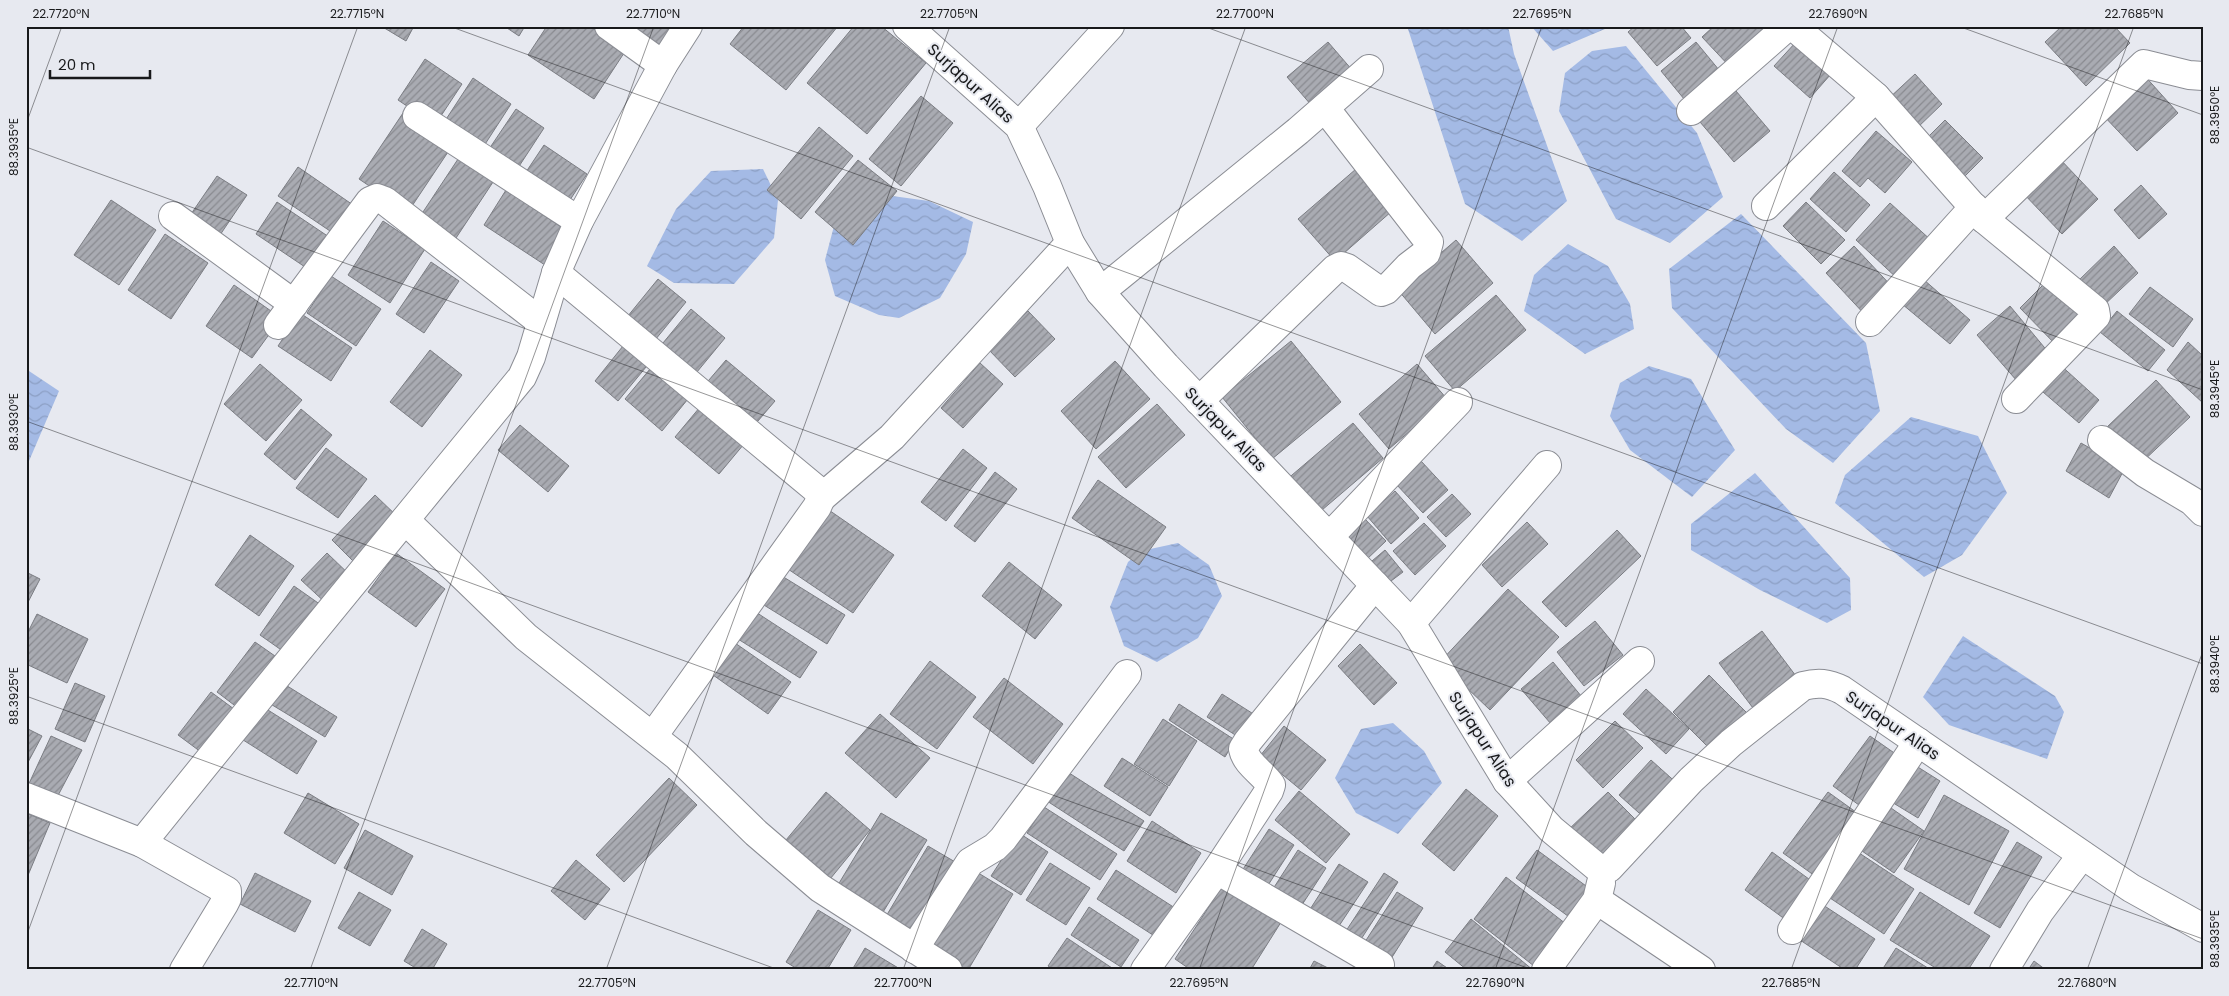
<svg xmlns="http://www.w3.org/2000/svg" width="2229" height="996" font-family="Poppins,sans-serif">
	<style>
		.water { fill: url(#water-waves) }
		.building { fill: url(#building-hatch); stroke: #7b7d83 }
		.lines { fill: none; stroke-linecap: round; stroke-linejoin: round }
		.minor-casing { stroke: #8b8d94; stroke-width: 30 }
		.minor { stroke: #fff; stroke-width: 28 }
		.ticks { fill: none; stroke: #18191b; stroke-width: 1; stroke-opacity: 0.45 }
		.labels { text-anchor: middle; stroke-width: 4; stroke-linejoin: round; paint-order: stroke }
		.street-label { font-size: 16px; fill: #18191b; stroke: #e7e9f0 }
		.neatline { fill: none; stroke: #18191b; stroke-width: 2 }
		.ticks-label { font-size: 12px; text-anchor: middle; fill: #18191b }
	</style>
	<defs>
		<pattern id="water-waves" width="16" height="10" patternUnits="userSpaceOnUse" patternTransform="scale(1.25)"><rect width="16" height="10" fill="#a4bae5"/><path d="M0 5q4-4 8 0t8 0" fill="none" stroke="#8c9fc4"/></pattern>
		<pattern id="building-hatch" width="6" height="6" patternUnits="userSpaceOnUse" patternTransform="scale(1.25)"><rect width="6" height="6" fill="#a9abb2"/><path d="M-1 1l2-2M0 6l6-6M5 7l2-2" fill="none" stroke="#898a90"/></pattern>
	</defs>
	<rect width="100%" height="100%" fill="#e7e9f0"/>
	<!-- water -->
	<g class="water">
		<polygon points="1407,26 1508,26 1514,54 1567,201 1522,241 1465,204"/>
		<polygon points="1531,26 1612,26 1553,51"/>
		<polygon points="1626,46 1697,133 1723,197 1670,243 1616,219 1559,111 1565,73 1592,51"/>
		<polygon points="763,169 778,200 774,238 734,284 674,283 647,266 676,209 711,171"/>
		<polygon points="885,195 929,201 973,222 966,254 940,298 899,318 879,315 835,296 825,260 838,211"/>
		<polygon points="1741,214 1866,343 1880,411 1833,463 1786,429 1672,308 1669,269"/>
		<polygon points="1568,244 1608,266 1630,304 1634,329 1585,354 1524,311 1534,275"/>
		<polygon points="1649,366 1691,379 1735,450 1692,497 1630,450 1610,416 1620,383"/>
		<polygon points="26,369 59,391 29,461 26,460"/>
		<polygon points="1911,417 1978,436 2007,493 1962,555 1924,577 1835,503 1845,475"/>
		<polygon points="1755,473 1850,578 1851,610 1827,623 1760,590 1691,550 1691,524"/>
		<polygon points="1178,543 1209,565 1222,596 1198,638 1157,662 1124,646 1110,607 1128,562 1141,551"/>
		<polygon points="1963,636 2055,696 2064,712 2047,759 1949,725 1923,697"/>
		<polygon points="1393,723 1424,751 1442,783 1398,834 1356,813 1335,778 1361,729"/>
	</g>
	<!-- building -->
	<g class="building">
		<polygon points="381,26 414,26 406,41"/>
		<polygon points="504,26 525,26 519,36"/>
		<polygon points="547,26 589,26 626,50 594,99 528,55"/>
		<polygon points="619,26 679,26 661,54"/>
		<polygon points="744,26 838,26 786,90 730,44"/>
		<polygon points="854,26 881,26 926,63 867,134 807,83"/>
		<polygon points="1635,26 1681,26 1691,38 1657,66 1628,32"/>
		<polygon points="1714,26 1763,26 1772,36 1732,69 1702,37"/>
		<polygon points="2062,26 2114,26 2130,43 2086,86 2045,42"/>
		<polygon points="1328,42 1353,71 1312,106 1287,77"/>
		<polygon points="1696,42 1724,76 1689,105 1661,71"/>
		<polygon points="1796,42 1831,74 1810,98 1774,66"/>
		<polygon points="425,59 462,84 435,125 398,100"/>
		<polygon points="1915,74 1942,104 1915,130 1887,100"/>
		<polygon points="2143,74 2178,113 2137,151 2101,113"/>
		<polygon points="473,78 511,104 480,152 441,127"/>
		<polygon points="1736,91 1770,131 1734,162 1700,122"/>
		<polygon points="921,96 953,123 901,186 869,159"/>
		<polygon points="516,109 544,128 514,174 485,155"/>
		<polygon points="403,113 452,146 408,212 359,179"/>
		<polygon points="1945,120 1983,158 1961,180 1923,142"/>
		<polygon points="819,127 853,156 801,219 767,190"/>
		<polygon points="1876,131 1912,162 1885,193 1868,178 1860,187 1842,171"/>
		<polygon points="544,145 587,174 566,206 522,178"/>
		<polygon points="464,150 499,173 456,238 421,215"/>
		<polygon points="2058,157 2098,199 2062,234 2022,192"/>
		<polygon points="858,160 897,191 853,245 815,212"/>
		<polygon points="298,167 356,207 336,235 278,196"/>
		<polygon points="1356,169 1392,211 1335,261 1298,219"/>
		<polygon points="1834,172 1870,205 1846,232 1810,199"/>
		<polygon points="217,176 247,195 220,235 191,214"/>
		<polygon points="2141,185 2167,214 2139,239 2114,210"/>
		<polygon points="506,190 570,233 548,267 484,225"/>
		<polygon points="111,200 156,230 119,285 74,255"/>
		<polygon points="277,202 335,241 314,273 256,234"/>
		<polygon points="1806,202 1845,240 1821,264 1783,226"/>
		<polygon points="1890,203 1933,242 1899,280 1856,240"/>
		<polygon points="383,221 425,249 390,303 348,275"/>
		<polygon points="165,234 208,263 171,319 128,290"/>
		<polygon points="1456,240 1493,283 1435,334 1398,290"/>
		<polygon points="1854,246 1896,291 1868,318 1826,273"/>
		<polygon points="2114,246 2138,273 2102,307 2078,281"/>
		<polygon points="431,262 459,281 424,333 396,314"/>
		<polygon points="331,276 381,309 356,346 307,313"/>
		<polygon points="658,279 686,302 651,345 623,322"/>
		<polygon points="1923,279 1970,320 1950,344 1902,304"/>
		<polygon points="2046,282 2084,320 2058,347 2020,308"/>
		<polygon points="234,285 281,318 252,358 206,326"/>
		<polygon points="2150,287 2193,319 2173,347 2129,314"/>
		<polygon points="1496,295 1526,330 1455,391 1425,356"/>
		<polygon points="2010,306 2049,353 2017,381 1977,335"/>
		<polygon points="691,309 725,338 692,378 658,349"/>
		<polygon points="1028,311 1055,339 1015,377 988,349"/>
		<polygon points="2117,311 2165,350 2148,371 2100,332"/>
		<polygon points="300,313 352,348 331,381 278,346"/>
		<polygon points="627,341 651,361 618,401 595,381"/>
		<polygon points="1291,341 1341,402 1272,459 1222,397"/>
		<polygon points="2188,342 2203,356 2203,403 2167,370"/>
		<polygon points="430,350 462,375 422,427 390,402"/>
		<polygon points="726,360 775,401 752,428 703,387"/>
		<polygon points="1115,361 1150,399 1096,449 1061,411"/>
		<polygon points="2057,362 2099,400 2079,423 2036,386"/>
		<polygon points="655,363 692,394 662,431 625,399"/>
		<polygon points="980,363 1003,384 963,428 941,408"/>
		<polygon points="260,364 302,400 266,441 224,404"/>
		<polygon points="1417,364 1447,399 1389,449 1359,414"/>
		<polygon points="2156,380 2190,417 2140,464 2106,428"/>
		<polygon points="1157,404 1185,435 1126,488 1098,457"/>
		<polygon points="700,407 744,444 719,474 675,437"/>
		<polygon points="301,409 332,435 295,480 264,454"/>
		<polygon points="1353,423 1383,458 1315,516 1285,481"/>
		<polygon points="520,425 569,466 548,492 498,450"/>
		<polygon points="2081,443 2125,468 2109,498 2066,471"/>
		<polygon points="326,448 367,479 338,518 296,488"/>
		<polygon points="963,449 987,468 946,521 921,502"/>
		<polygon points="1421,461 1448,490 1423,513 1396,484"/>
		<polygon points="995,472 1017,489 975,542 954,526"/>
		<polygon points="1098,480 1166,527 1139,565 1072,518"/>
		<polygon points="1395,491 1419,518 1391,544 1367,516"/>
		<polygon points="1452,494 1471,514 1446,537 1427,517"/>
		<polygon points="375,495 400,519 356,564 332,540"/>
		<polygon points="823,506 894,555 853,613 782,565"/>
		<polygon points="1364,518 1386,541 1365,561 1343,538"/>
		<polygon points="1527,522 1548,544 1502,587 1482,565"/>
		<polygon points="1424,523 1446,546 1415,575 1393,551"/>
		<polygon points="1617,530 1641,556 1566,627 1542,602"/>
		<polygon points="250,535 294,566 259,616 215,585"/>
		<polygon points="1385,550 1403,572 1383,587 1366,566"/>
		<polygon points="327,553 354,579 329,606 301,580"/>
		<polygon points="396,553 445,589 416,627 368,592"/>
		<polygon points="1009,562 1062,605 1035,639 982,596"/>
		<polygon points="26,572 40,579 26,606"/>
		<polygon points="777,573 845,615 827,644 759,602"/>
		<polygon points="294,586 321,605 287,654 260,635"/>
		<polygon points="1508,589 1559,637 1490,710 1440,662"/>
		<polygon points="748,607 817,652 800,678 730,634"/>
		<polygon points="37,614 88,639 67,683 26,664 26,636"/>
		<polygon points="1595,621 1623,655 1584,686 1557,652"/>
		<polygon points="1762,631 1802,684 1759,716 1719,663"/>
		<polygon points="255,642 275,656 238,708 217,692"/>
		<polygon points="735,643 791,682 768,714 713,675"/>
		<polygon points="1360,644 1397,683 1374,705 1338,666"/>
		<polygon points="930,661 976,697 937,749 890,714"/>
		<polygon points="1553,662 1582,697 1551,724 1521,689"/>
		<polygon points="1709,675 1752,718 1715,754 1673,712"/>
		<polygon points="1004,678 1063,724 1033,764 973,717"/>
		<polygon points="276,679 337,717 325,737 264,700"/>
		<polygon points="75,683 105,696 85,742 55,729"/>
		<polygon points="1646,689 1689,729 1666,754 1623,714"/>
		<polygon points="211,692 238,712 205,755 178,735"/>
		<polygon points="1222,694 1255,715 1240,738 1207,717"/>
		<polygon points="1179,704 1235,740 1225,757 1169,720"/>
		<polygon points="260,705 317,741 297,774 240,738"/>
		<polygon points="880,714 930,758 896,798 845,753"/>
		<polygon points="1163,719 1197,741 1169,786 1134,764"/>
		<polygon points="1615,721 1643,748 1603,788 1576,760"/>
		<polygon points="1284,726 1326,760 1301,790 1260,756"/>
		<polygon points="26,728 42,736 26,766"/>
		<polygon points="51,736 82,750 53,805 26,790"/>
		<polygon points="1870,736 1900,757 1863,808 1833,786"/>
		<polygon points="1122,758 1168,787 1150,816 1104,786"/>
		<polygon points="1651,760 1680,786 1648,821 1619,795"/>
		<polygon points="1913,764 1940,781 1918,818 1890,801"/>
		<polygon points="1066,771 1144,821 1124,851 1047,801"/>
		<polygon points="669,778 697,805 624,882 596,855"/>
		<polygon points="1466,789 1498,816 1454,871 1422,844"/>
		<polygon points="1299,791 1350,834 1326,863 1275,820"/>
		<polygon points="826,792 870,830 826,884 781,846"/>
		<polygon points="1608,792 1643,827 1602,867 1567,831"/>
		<polygon points="1828,792 1860,815 1815,876 1783,853"/>
		<polygon points="308,793 359,824 335,864 284,833"/>
		<polygon points="1944,795 2009,831 1969,905 1904,869"/>
		<polygon points="1044,807 1117,854 1100,880 1027,833"/>
		<polygon points="1891,808 1924,831 1894,873 1862,851"/>
		<polygon points="26,813 50,823 26,880"/>
		<polygon points="881,813 927,840 877,922 832,895"/>
		<polygon points="1152,821 1201,853 1176,893 1127,861"/>
		<polygon points="1269,829 1294,845 1263,893 1238,877"/>
		<polygon points="365,830 413,856 392,895 344,868"/>
		<polygon points="1019,833 1048,852 1021,895 991,876"/>
		<polygon points="2017,842 2042,857 2000,928 1974,913"/>
		<polygon points="928,846 962,866 915,943 882,923"/>
		<polygon points="1853,849 1914,889 1884,934 1824,894"/>
		<polygon points="1298,850 1326,868 1298,911 1271,892"/>
		<polygon points="1537,850 1597,894 1576,922 1516,878"/>
		<polygon points="1772,852 1813,882 1786,920 1745,890"/>
		<polygon points="576,860 610,889 585,920 551,891"/>
		<polygon points="1050,863 1090,888 1066,925 1026,900"/>
		<polygon points="1339,864 1368,882 1335,932 1307,914"/>
		<polygon points="970,868 1013,894 968,970 957,970 921,949"/>
		<polygon points="1116,870 1175,908 1156,937 1097,899"/>
		<polygon points="255,873 311,901 295,932 240,904"/>
		<polygon points="1384,873 1398,882 1356,947 1342,937"/>
		<polygon points="1506,877 1566,924 1534,966 1474,919"/>
		<polygon points="1225,882 1283,919 1251,970 1191,970 1175,959"/>
		<polygon points="359,892 391,910 370,946 338,928"/>
		<polygon points="1397,892 1423,908 1389,962 1363,945"/>
		<polygon points="1920,892 1990,936 1968,970 1939,970 1890,940"/>
		<polygon points="1820,903 1875,939 1855,970 1845,970 1797,938"/>
		<polygon points="1089,907 1139,940 1121,967 1071,935"/>
		<polygon points="818,910 851,930 827,970 799,970 786,962"/>
		<polygon points="1471,919 1533,970 1467,970 1445,952"/>
		<polygon points="422,929 447,944 432,970 419,970 404,961"/>
		<polygon points="1067,938 1115,970 1054,970 1048,966"/>
		<polygon points="865,948 900,969 899,970 852,970"/>
		<polygon points="1896,948 1931,970 1882,970"/>
		<polygon points="1314,961 1332,970 1309,970"/>
		<polygon points="1437,961 1450,970 1431,970"/>
		<polygon points="2034,961 2046,970 2028,970"/>
	</g>
	<g class="lines">
		<defs>
			<g id="minor">
				<polyline points="609,26 663,65"/>
				<path d="M907 26 1019 126 1047 186 1070 243 1100 292 1166 366 1411 623 1507 781 1551 829 1598 868 1604 870 1609 868 1691 780 1731 743 1803 686C1818 682 1828 683 1842 690L2131 888 2203 928"/>
				<polyline points="1793,26 1876,97 1984,219 2095,310 2096,316 2016,399"/>
				<polyline points="1691,111 1788,26"/>
				<polyline points="417,116 579,221"/>
				<polyline points="1019,126 1110,26"/>
				<polyline points="1766,206 1876,97"/>
				<polyline points="173,216 294,304"/>
				<polyline points="1984,219 2144,64 2189,75 2203,76"/>
				<polyline points="556,273 816,489 821,498 817,507 653,736"/>
				<polyline points="1100,292 1298,131 1369,69"/>
				<polyline points="1870,322 1974,207"/>
				<polyline points="278,325 370,201 377,198 385,201 541,322"/>
				<polyline points="1199,401 1335,269 1341,266 1347,268 1381,292 1386,290 1409,266 1426,253 1429,242 1325,108"/>
				<polyline points="2102,440 2145,473 2192,501 2203,512"/>
				<polyline points="821,498 892,437 1070,243"/>
				<polyline points="405,520 526,637 677,756 756,833 820,888 948,970"/>
				<polyline points="1329,537 1458,402"/>
				<polyline points="1411,623 1547,465"/>
				<polyline points="1507,781 1640,661"/>
				<polyline points="26,797 142,843"/>
				<polyline points="1217,870 1380,965"/>
				<polyline points="1597,900 1701,970"/>
				<polyline points="1792,930 1918,742"/>
				<polyline points="914,949 970,862 995,847 1003,839 1127,674"/>
				<path d="M184 970 224 904 227 898V891L142 843C267 687 395 532 522 377L531 357 556 273 579 221 663 65 688 26"/>
				<path d="M1145 970 1217 870 1269 791 1271 785C1262 772 1246 764 1243 749L1248 741 1375 585"/>
				<polyline points="1546,970 1597,900 1601,883"/>
				<polyline points="2004,970 2040,911 2082,855"/>
			</g>
		</defs>
		<!-- minor casing -->
		<use href="#minor" class="minor-casing"/>
		<!-- minor -->
		<use href="#minor" class="minor"/>
	</g>
	<!-- ticks -->
	<path class="ticks" d="M449 26 2203 664M1203 26 2203 390M1958 26 2203 115M26 124 62 26M26 147 2203 939M26 421 1533 970M26 696 779 970M26 937 358 26M310 970 654 26M606 970 950 26M903 970 1246 26M1199 970 1542 26M1495 970 1838 26M1791 970 2134 26M2087 970 2203 651"/>
	<g class="labels">
		<!-- street labels -->
		<g class="street-label">
			<text transform="translate(971 83) rotate(42)" y="6">Surjapur Alias</text>
			<text transform="translate(1226 429) rotate(46)" y="6">Surjapur Alias</text>
			<text transform="translate(1893 725) rotate(34)" y="6">Surjapur Alias</text>
			<text transform="translate(1483 739) rotate(57)" y="6">Surjapur Alias</text>
		</g>
	</g>
	<!-- border -->
	<rect width="2229" height="996" fill="none" stroke="#e7e9f0" stroke-width="55"/>
	<!-- scale -->
	<path d="M50 70v8h100v-8" fill="none" stroke="#18191b" stroke-width="2.5"/>
	<text x="58" y="70" font-size="15" fill="#18191b" stroke="#e7e9f0" stroke-width="4" paint-order="stroke">20 m</text>
	<rect x="28" y="28" width="2174" height="940" class="neatline"/>
	<g class="ticks-label">
		<text x="61" y="18">22.7720°N</text>
		<text x="357" y="18">22.7715°N</text>
		<text x="653" y="18">22.7710°N</text>
		<text x="949" y="18">22.7705°N</text>
		<text x="1245" y="18">22.7700°N</text>
		<text x="1542" y="18">22.7695°N</text>
		<text x="1838" y="18">22.7690°N</text>
		<text x="2134" y="18">22.7685°N</text>
		<text transform="translate(2215 115) rotate(-90)" y="4">88.3950°E</text>
		<text transform="translate(14 147) rotate(-90)" y="4">88.3935°E</text>
		<text transform="translate(2215 389) rotate(-90)" y="4">88.3945°E</text>
		<text transform="translate(14 422) rotate(-90)" y="4">88.3930°E</text>
		<text transform="translate(2215 664) rotate(-90)" y="4">88.3940°E</text>
		<text transform="translate(14 696) rotate(-90)" y="4">88.3925°E</text>
		<text transform="translate(2215 939) rotate(-90)" y="4">88.3935°E</text>
		<text x="311" y="987">22.7710°N</text>
		<text x="607" y="987">22.7705°N</text>
		<text x="903" y="987">22.7700°N</text>
		<text x="1199" y="987">22.7695°N</text>
		<text x="1495" y="987">22.7690°N</text>
		<text x="1791" y="987">22.7685°N</text>
		<text x="2087" y="987">22.7680°N</text>
	</g>
</svg>
